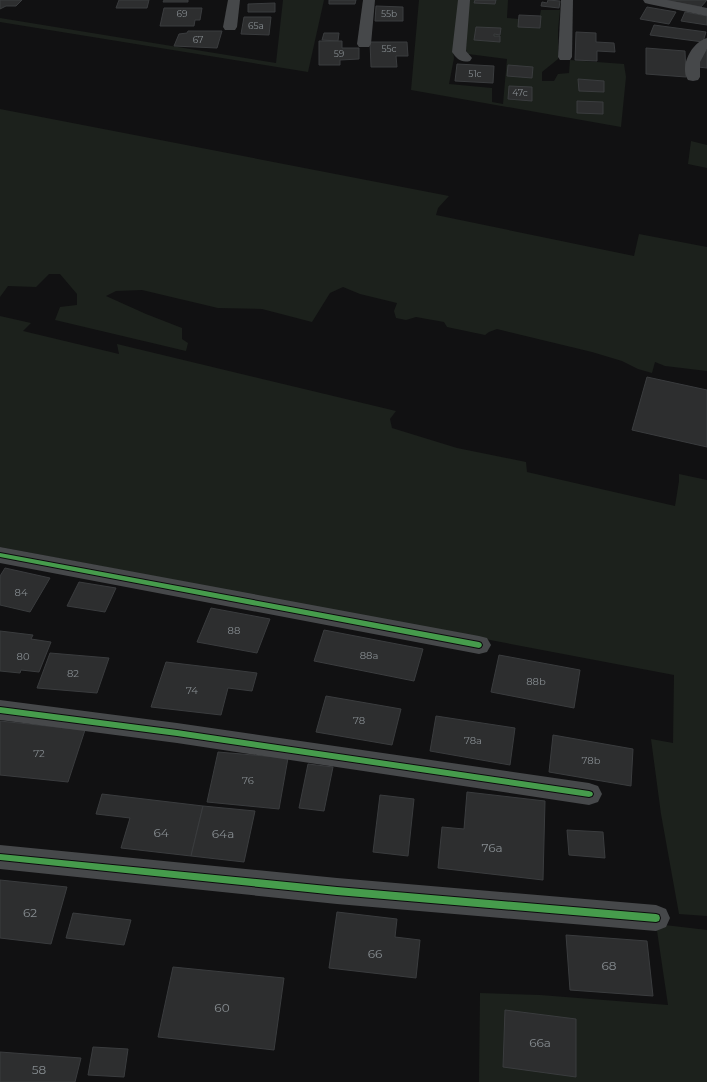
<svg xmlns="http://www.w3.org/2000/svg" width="707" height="1082" font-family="Montserrat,sans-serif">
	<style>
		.green { fill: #1c211c }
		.building { fill: #2d2e2f; stroke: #3a3c3e }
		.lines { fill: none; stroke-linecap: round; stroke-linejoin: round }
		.minor { fill: #46484a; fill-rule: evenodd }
		.cycleway-casing { stroke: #0c0c0d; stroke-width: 2 }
		.cycleway { fill: #469c4c; fill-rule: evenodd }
		.labels { text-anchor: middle; stroke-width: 4; stroke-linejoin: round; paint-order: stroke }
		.far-number-label { font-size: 9px; fill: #868c90 }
		.number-label { font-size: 10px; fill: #868c90 }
		.near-number-label { font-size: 12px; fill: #868c90 }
	</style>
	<rect width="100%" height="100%" fill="#111112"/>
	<!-- green -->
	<g class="green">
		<polygon points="283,0 324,0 308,72 0,22 0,18 276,63"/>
		<polygon points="419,0 459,0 453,52 454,58 449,84 492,88 492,102 503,104 507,59 468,54 466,50 468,0 508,0 507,18 539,21 541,10 560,10 558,30 558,59 542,72 542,81 554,81 558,74 569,73 570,60 624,64 626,77 621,127 411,90"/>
		<polygon points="0,109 449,196 438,208 436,215 634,256 639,234 707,247 707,371 665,366 655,362 652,373 638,369 622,361 592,352 497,329 489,332 485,335 447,327 444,322 416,317 406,320 396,318 394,311 397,303 360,294 343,287 330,293 312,322 262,309 218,308 142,290 116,291 106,296 146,314 182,328 182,339 188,343 186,351 55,320 60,307 77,305 77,294 60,274 49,274 36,287 8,286 0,297"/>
		<polygon points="691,141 707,145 707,168 688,164"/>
		<polygon points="0,316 31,323 23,331 119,354 117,344 396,411 390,419 392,428 457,448 526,462 527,472 675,506 679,481 679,474 707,480 707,916 679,914 661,814 651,739 673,743 674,675 0,547"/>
		<polygon points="656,924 707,930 707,1082 479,1082 480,993 540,995 668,1005"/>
	</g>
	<!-- building -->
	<g class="building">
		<polygon points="0,0 22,0 16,6 6,6 0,9"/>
		<polygon points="119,0 149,0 147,8 116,8"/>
		<polygon points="164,0 188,0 188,2 163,2"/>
		<polygon points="329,0 356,0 355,4 329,4"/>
		<polygon points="475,0 496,0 495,4 474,3"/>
		<polygon points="548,0 560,1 559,8 541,6 542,2 547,3"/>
		<polygon points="664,0 707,0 701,7"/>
		<polygon points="275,3 275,12 248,12 248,4"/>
		<polygon points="376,6 403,7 403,21 375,21"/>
		<polygon points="647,7 676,12 669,24 640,19"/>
		<polygon points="164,8 202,8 200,20 195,20 194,26 160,26"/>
		<polygon points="685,12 707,16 707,25 681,21"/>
		<polygon points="519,15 541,16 540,28 518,27"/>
		<polygon points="244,17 271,17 269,35 241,34"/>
		<polygon points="654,25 706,32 703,42 650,35"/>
		<polygon points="476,27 501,28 500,35 494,34 494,36 500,36 500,42 474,40"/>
		<polygon points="188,31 222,31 217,48 174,46 179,34 187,33"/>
		<polygon points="576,32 596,33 596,42 614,43 615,52 597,51 597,61 575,60"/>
		<polygon points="324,33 339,33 338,41 322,40"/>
		<polygon points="319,41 342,41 342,48 359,48 359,59 340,60 340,65 319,65"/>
		<polygon points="370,42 407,42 408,56 396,56 397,67 371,67"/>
		<polygon points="646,48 685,51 686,77 646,74"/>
		<polygon points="702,50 707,50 707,68 698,67"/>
		<polygon points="457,64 494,66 493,83 455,81"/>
		<polygon points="508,65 533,67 532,78 507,76"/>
		<polygon points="578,79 604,81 604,92 579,91"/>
		<polygon points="509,86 532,87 532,101 508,99"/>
		<polygon points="577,101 603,102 603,114 577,113"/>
		<polygon points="647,377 707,390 707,447 632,430"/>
		<polygon points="5,568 50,578 30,612 0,605 0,576"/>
		<polygon points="79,582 116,588 105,612 67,606"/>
		<polygon points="211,608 270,619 257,653 197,642"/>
		<polygon points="324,630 423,649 414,681 314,661"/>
		<polygon points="0,631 33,635 31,639 51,642 39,672 21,670 20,673 0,671"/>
		<polygon points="50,653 109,658 97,693 37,688"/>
		<polygon points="499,655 580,670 574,708 491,692"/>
		<polygon points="166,662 233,670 257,673 252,691 228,688 221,715 151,707"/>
		<polygon points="326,696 401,709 392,745 316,732"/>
		<polygon points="436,716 515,728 510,765 430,751"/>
		<polygon points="0,721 85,730 68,782 0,775"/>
		<polygon points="553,735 633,749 631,786 549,772"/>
		<polygon points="218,752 288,758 279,809 207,802"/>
		<polygon points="308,764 333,767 324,811 299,808"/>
		<polygon points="467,792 545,801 543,880 438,868 442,827 464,829"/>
		<polygon points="102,794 203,806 191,856 121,848 130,818 96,814"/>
		<polygon points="380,795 414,799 408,856 373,852"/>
		<polygon points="203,806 255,811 244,862 191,856"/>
		<polygon points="567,830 603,832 605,858 569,855"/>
		<polygon points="0,880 67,887 51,944 0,938"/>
		<polygon points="337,912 397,919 395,937 420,940 416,978 329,968"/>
		<polygon points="73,913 131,920 124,945 66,938"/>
		<polygon points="566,935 647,941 653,996 570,990"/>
		<polygon points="173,967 284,978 274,1050 158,1037"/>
		<polygon points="505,1010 576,1019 576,1077 503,1067"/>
		<polygon points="93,1047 128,1049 124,1077 88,1075"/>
		<polygon points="0,1052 81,1058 75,1082 0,1082"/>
	</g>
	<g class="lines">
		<!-- minor -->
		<g class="minor">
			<polygon points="228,0 240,0 237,27 235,30 225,30 223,27"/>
			<polygon points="363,0 375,0 371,44 369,47 359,47 357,44"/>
			<path d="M458 0H470L466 51 472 58 470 61C461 63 457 59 452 52Z"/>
			<polygon points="561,0 573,0 572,57 570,60 560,60 558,57"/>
			<polygon points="643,0 667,0 707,8 707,16 649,4 645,3"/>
			<path d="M707 38V49L700 62V77L698 80 693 81 688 80C679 66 692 42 707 38Z"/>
			<polygon points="0,547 479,636 487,638 491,645 487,652 479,654 0,563"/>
			<polygon points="0,700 177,723 589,783 598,786 602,794 598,802 589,805 177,743 0,720"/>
			<polygon points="0,845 337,878 656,905 666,909 670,918 666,927 656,931 337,904 0,869"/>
		</g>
		<defs>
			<g id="cycleway">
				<polygon points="0,553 479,642 481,643 482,645 481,647 479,648 0,557"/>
				<polygon points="0,707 177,730 589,791 592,792 593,794 592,796 589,797 177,736 0,713"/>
				<polygon points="0,854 337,887 656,914 659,915 660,918 659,921 656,922 337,895 0,860"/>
			</g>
		</defs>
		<!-- cycleway casing -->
		<use href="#cycleway" class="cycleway-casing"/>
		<!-- cycleway -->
		<use href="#cycleway" class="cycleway"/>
	</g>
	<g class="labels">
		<!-- far-number labels -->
		<g class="far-number-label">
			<text x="182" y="17">69</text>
			<text x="389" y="17">55b</text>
			<text x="256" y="29">65a</text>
			<text x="198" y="43">67</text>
			<text x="389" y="52">55c</text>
			<text x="339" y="57">59</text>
			<text x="475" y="77">51c</text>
			<text x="520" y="96">47c</text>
		</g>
		<!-- number labels -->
		<g class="number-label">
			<text x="21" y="596">84</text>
			<text x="234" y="634">88</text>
			<text x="369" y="659">88a</text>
			<text x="23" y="660">80</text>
			<text x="73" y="677">82</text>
			<text x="536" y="685">88b</text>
			<text x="192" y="694">74</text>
			<text x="359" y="724">78</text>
			<text x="473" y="744">78a</text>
			<text x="39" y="757">72</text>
			<text x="591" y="764">78b</text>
			<text x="248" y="784">76</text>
		</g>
		<!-- near-number labels -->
		<g class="near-number-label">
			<text x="161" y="837">64</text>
			<text x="223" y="838">64a</text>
			<text x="492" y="852">76a</text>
			<text x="30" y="917">62</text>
			<text x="375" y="958">66</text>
			<text x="609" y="970">68</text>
			<text x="222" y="1012">60</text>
			<text x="540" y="1047">66a</text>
			<text x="39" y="1074">58</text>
		</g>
	</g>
</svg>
